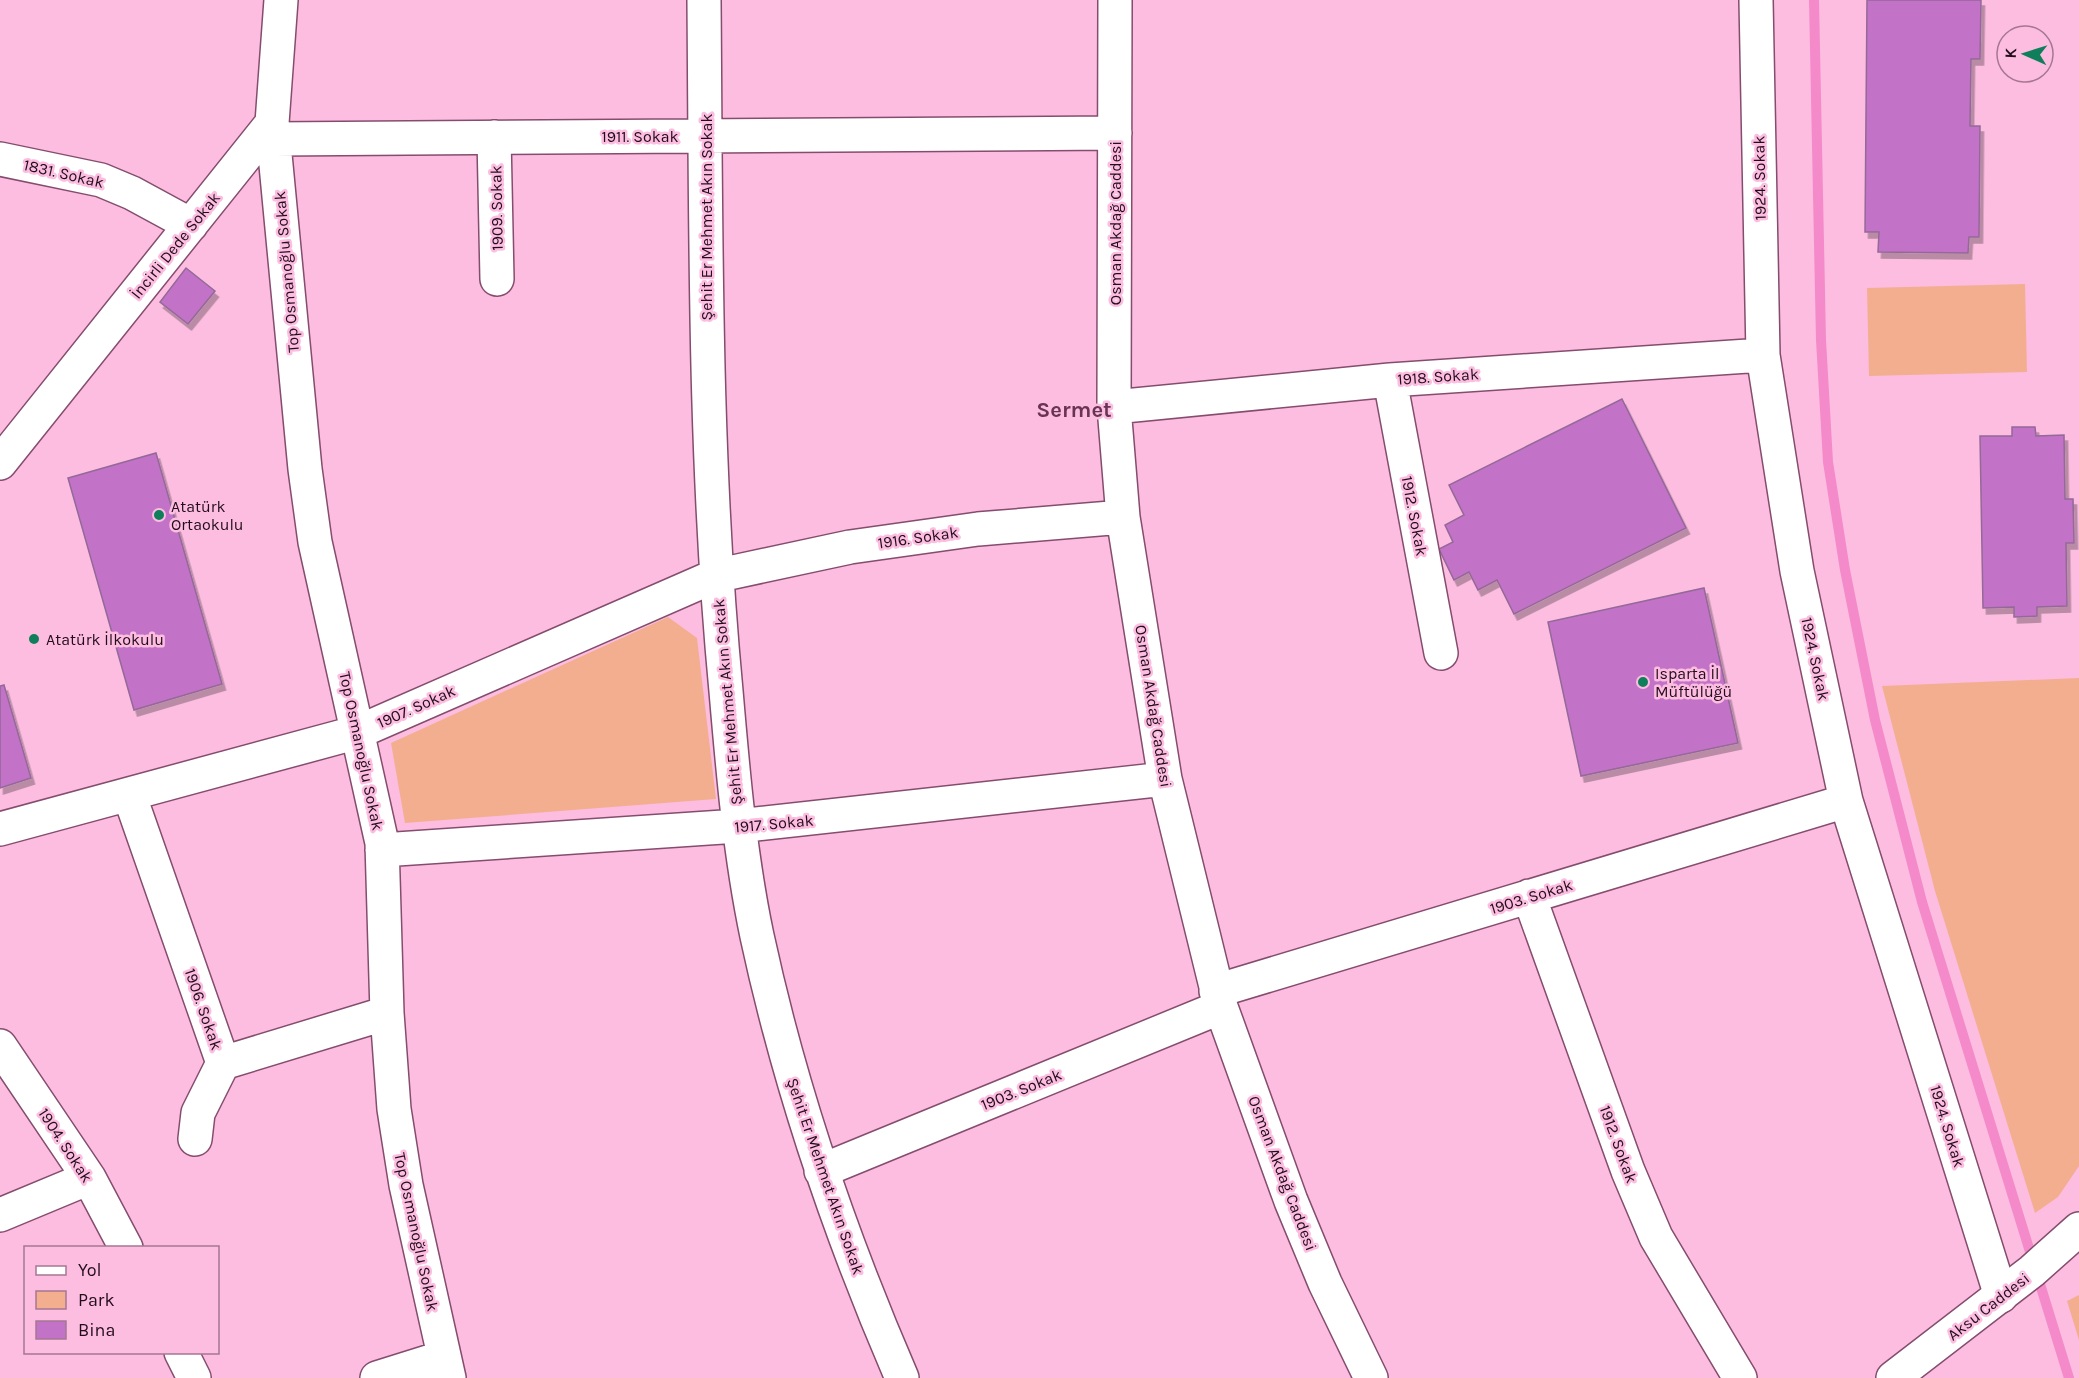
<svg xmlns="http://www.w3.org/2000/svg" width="2079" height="1378" viewBox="0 0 2079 1378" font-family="Karla,sans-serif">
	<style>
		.green { fill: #f3ae90 }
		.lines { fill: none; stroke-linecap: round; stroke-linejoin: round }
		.stream { stroke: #f48ac9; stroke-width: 10 }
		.building { fill: #c272c7; stroke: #946997; stroke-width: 1.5; filter: url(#shadow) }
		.minor-casing { stroke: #844d6d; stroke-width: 36 }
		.major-casing { stroke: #844d6d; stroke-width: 36 }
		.minor { stroke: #fff; stroke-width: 33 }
		.major { stroke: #fff; stroke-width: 33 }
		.poi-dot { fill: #0f7f5b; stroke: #fcbde0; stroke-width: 2 }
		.labels { text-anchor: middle; stroke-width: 5; stroke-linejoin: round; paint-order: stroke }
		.street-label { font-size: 16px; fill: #230d1b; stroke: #fcbde0 }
		.poi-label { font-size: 16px; fill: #230d1b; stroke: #fcbde0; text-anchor: start }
		.district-label { font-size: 22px; font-weight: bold; fill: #693454; stroke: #fcbde0 }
	</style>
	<defs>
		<filter id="shadow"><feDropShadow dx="3.5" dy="6" stdDeviation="0" flood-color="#0004"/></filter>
	</defs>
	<rect width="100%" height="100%" fill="#fcbde0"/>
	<!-- green -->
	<path class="green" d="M2025,284l2,88 -158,4 -2,-88z
		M668,617l29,21 19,161 -311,24 -14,-80z
		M2079,678v488l-21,31 -23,16 -100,-322 -53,-205z
		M2079,1295v45l-12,-39z"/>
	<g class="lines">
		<!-- stream -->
		<path class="stream" d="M1814,0l7,340 7,122 17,108 30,150 47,182 147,476"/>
	</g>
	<!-- building -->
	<path class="building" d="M1867,0h114l-1,59h-9l-1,67h10l-1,111h-10l-1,16 -90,-1 1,-20h-14z
		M186,268l29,23 -27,33 -28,-22z
		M1622,399l64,129 -172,86 -17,-34 -19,10 -9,-18 -15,8 -15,-31 14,-7 -8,-17 19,-10 -15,-30z
		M2012,427h23l1,9 28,-1 1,64h8l1,44h-8l1,63 -30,1v9l-23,1v-10l-31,1 -3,-172h32z
		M156,453l66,231 -88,26 -66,-232z
		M1704,588l34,155 -157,33 -33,-154z
		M4,685l27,93 -31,10v-102z"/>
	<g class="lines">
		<defs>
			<path id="minor" d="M704,0c2,231 0,461 22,691 7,82 14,164 31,245 33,153 83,299 145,442
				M1115,0l-1,407 9,110 42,262 56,228 70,194 34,82 46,95
				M1756,0l7,355 34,216 49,230 155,495
				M272,123l33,346 10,73 67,301 5,170 7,96 12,76 43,193
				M494,137l3,142
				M274,139l841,-6
				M0,159l101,21 31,13 59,32
				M1390,380l51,273
				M1114,407l276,-27 373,-25
				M0,463l272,-340 9,-123
				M129,794l94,269 164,-50
				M0,829l358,-97 357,-156 135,-29 128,-18 145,-12
				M382,850l356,-24 427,-47
				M1529,896l99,275 28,66 84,141
				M1216,991l630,-190
				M0,1046l89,132 37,70
				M195,1139l3,-26 25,-50
				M821,1171l400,-164
				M0,1215l89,-37
				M181,1352l13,26
				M377,1378l67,-21"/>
			<path id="major" d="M1893,1378l139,-107 47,-42"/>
		</defs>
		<!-- minor casing -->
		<use href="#minor" class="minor-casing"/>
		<!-- major casing -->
		<use href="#major" class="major-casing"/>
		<!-- minor -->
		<use href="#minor" class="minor"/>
		<!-- major -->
		<use href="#major" class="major"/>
	</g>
	<!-- markers -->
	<g class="poi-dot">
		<circle cx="159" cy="515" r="6"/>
		<circle cx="34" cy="639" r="6"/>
		<circle cx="1643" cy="682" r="6"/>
	</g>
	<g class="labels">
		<!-- street labels -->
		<g class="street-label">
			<text x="640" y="142">1911. Sokak</text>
			<text transform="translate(64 173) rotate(13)" y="6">1831. Sokak</text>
			<text transform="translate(1759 178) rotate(-91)" y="6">1924. Sokak</text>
			<text transform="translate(496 208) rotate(-91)" y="6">1909. Sokak</text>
			<text transform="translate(706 217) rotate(-90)" y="6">Şehit Er Mehmet Akın Sokak</text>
			<text transform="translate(1115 223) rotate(-90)" y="6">Osman Akdağ Caddesi</text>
			<text transform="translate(175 245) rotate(-51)" y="6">İncirli Dede Sokak</text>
			<text transform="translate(286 272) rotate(-95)" y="6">Top Osmanoğlu Sokak</text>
			<text transform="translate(1438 376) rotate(-4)" y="6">1918. Sokak</text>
			<text transform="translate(1415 516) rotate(79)" y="6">1912. Sokak</text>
			<text transform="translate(918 537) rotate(-8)" y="6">1916. Sokak</text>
			<text transform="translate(1816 659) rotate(78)" y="6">1924. Sokak</text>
			<text transform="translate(727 702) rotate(-95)" y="6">Şehit Er Mehmet Akın Sokak</text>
			<text transform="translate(416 706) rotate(-24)" y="6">1907. Sokak</text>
			<text transform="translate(1154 706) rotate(81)" y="6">Osman Akdağ Caddesi</text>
			<text transform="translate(362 751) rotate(78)" y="6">Top Osmanoğlu Sokak</text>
			<text transform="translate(774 823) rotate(-5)" y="6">1917. Sokak</text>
			<text transform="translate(1531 896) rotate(-17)" y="6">1903. Sokak</text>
			<text transform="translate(204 1009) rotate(71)" y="6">1906. Sokak</text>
			<text transform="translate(1021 1089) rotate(-22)" y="6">1903. Sokak</text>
			<text transform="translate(1948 1126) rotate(73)" y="6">1924. Sokak</text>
			<text transform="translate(1619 1144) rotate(70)" y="6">1912. Sokak</text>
			<text transform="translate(66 1145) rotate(57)" y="6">1904. Sokak</text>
			<text transform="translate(1283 1173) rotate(69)" y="6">Osman Akdağ Caddesi</text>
			<text transform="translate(826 1176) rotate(71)" y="6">Şehit Er Mehmet Akın Sokak</text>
			<text transform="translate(417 1232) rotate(78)" y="6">Top Osmanoğlu Sokak</text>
			<text transform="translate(1988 1306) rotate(-38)" y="6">Aksu Caddesi</text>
		</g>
		<!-- poi labels -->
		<g class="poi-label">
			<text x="171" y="512">Atatürk<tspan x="171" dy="18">Ortaokulu</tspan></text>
			<text x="46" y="645">Atatürk İlkokulu</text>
			<text x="1655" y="679">Isparta İl<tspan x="1655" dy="18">Müftülüğü</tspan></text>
		</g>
		<!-- district labels -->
		<g class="district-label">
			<text x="1074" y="417">Sermet</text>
		</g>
	</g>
	<!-- legend -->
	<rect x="24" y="1246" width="195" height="108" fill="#fcbde0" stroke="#a57791" stroke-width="1.5"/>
	<rect x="36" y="1266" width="30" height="9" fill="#ffffff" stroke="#a57791" stroke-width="1.5"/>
	<text x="78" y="1276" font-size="18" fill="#230d1b">Yol</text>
	<rect x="36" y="1291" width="30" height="18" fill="#f3ae90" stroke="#a57791" stroke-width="1.5"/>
	<text x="78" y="1306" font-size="18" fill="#230d1b">Park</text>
	<rect x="36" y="1321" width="30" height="18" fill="#c272c7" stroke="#a57791" stroke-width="1.5"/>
	<text x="78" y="1336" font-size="18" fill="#230d1b">Bina</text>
	<!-- north arrow -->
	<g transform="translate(2025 54) rotate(273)"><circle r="28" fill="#fcbde0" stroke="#a57791" stroke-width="1.5"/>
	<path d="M0-4.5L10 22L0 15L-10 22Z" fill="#0f7f5b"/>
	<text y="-9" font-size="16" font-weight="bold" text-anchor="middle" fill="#230d1b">K</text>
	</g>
</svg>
